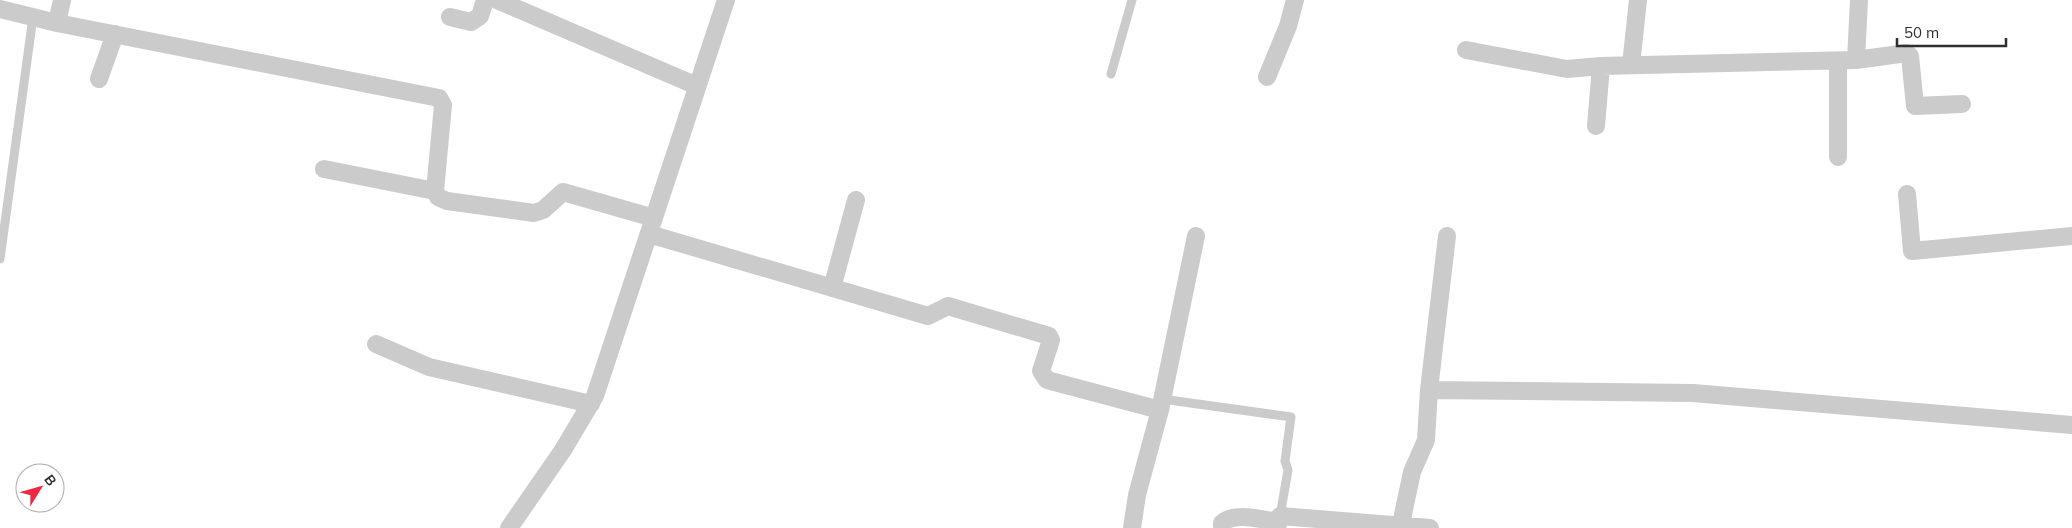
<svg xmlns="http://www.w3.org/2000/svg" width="2072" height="528" viewBox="0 0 2072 528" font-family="Mulish,sans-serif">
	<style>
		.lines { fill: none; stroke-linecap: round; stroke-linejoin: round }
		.lane { stroke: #cbcbcb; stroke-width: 9 }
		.street { stroke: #cbcbcb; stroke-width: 18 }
	</style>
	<rect width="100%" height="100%" fill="#fff"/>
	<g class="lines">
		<!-- lane -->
		<path class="lane" d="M1111,74l21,-74
			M0,259l33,-242
			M1162,399l129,18 -6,44 3,9 -8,46"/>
		<!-- street -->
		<path class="street" d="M497,0l200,86
			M0,9l57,14 382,75 4,7 -8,86 3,6 9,4 87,12 9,-3 20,-18 91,26
			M450,17l21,5 9,-6 5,-16
			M57,23l5,-23
			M1466,50l101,19 34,-3 255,-6 3,-60
			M1856,60l51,-7 3,3 5,50 47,-2
			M1631,65l7,-65
			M1267,77l21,-51 7,-26
			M99,79l16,-45
			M1596,126l5,-60
			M1838,157v-95
			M324,169l111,22
			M1907,194l5,57 160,-15
			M649,234l279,82 20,-10 101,30 2,4 -10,31 6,9 113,30 36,-174
			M832,288l24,-88
			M376,344l53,23 162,37
			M1429,390l264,3 379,32
			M1401,524l11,-52 14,-32 3,-50 18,-154
			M509,528l54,-78 32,-54 131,-396
			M1132,528l5,-33 23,-85
			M1222,528v-5c14,-12 40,-3 56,-1
			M1277,528l3,-12 150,12"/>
	</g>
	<!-- north arrow -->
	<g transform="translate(40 488) rotate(53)"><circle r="24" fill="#ffffff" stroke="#ababab"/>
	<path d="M0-4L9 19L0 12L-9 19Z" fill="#ed2840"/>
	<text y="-8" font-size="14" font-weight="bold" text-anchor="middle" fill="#2e2e2e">B</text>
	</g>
	<!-- scale -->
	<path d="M1897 38v8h109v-8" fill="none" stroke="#2e2e2e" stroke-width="2.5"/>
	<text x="1904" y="38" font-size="15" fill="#2e2e2e" stroke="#ffffff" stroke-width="4" paint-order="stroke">50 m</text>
</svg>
